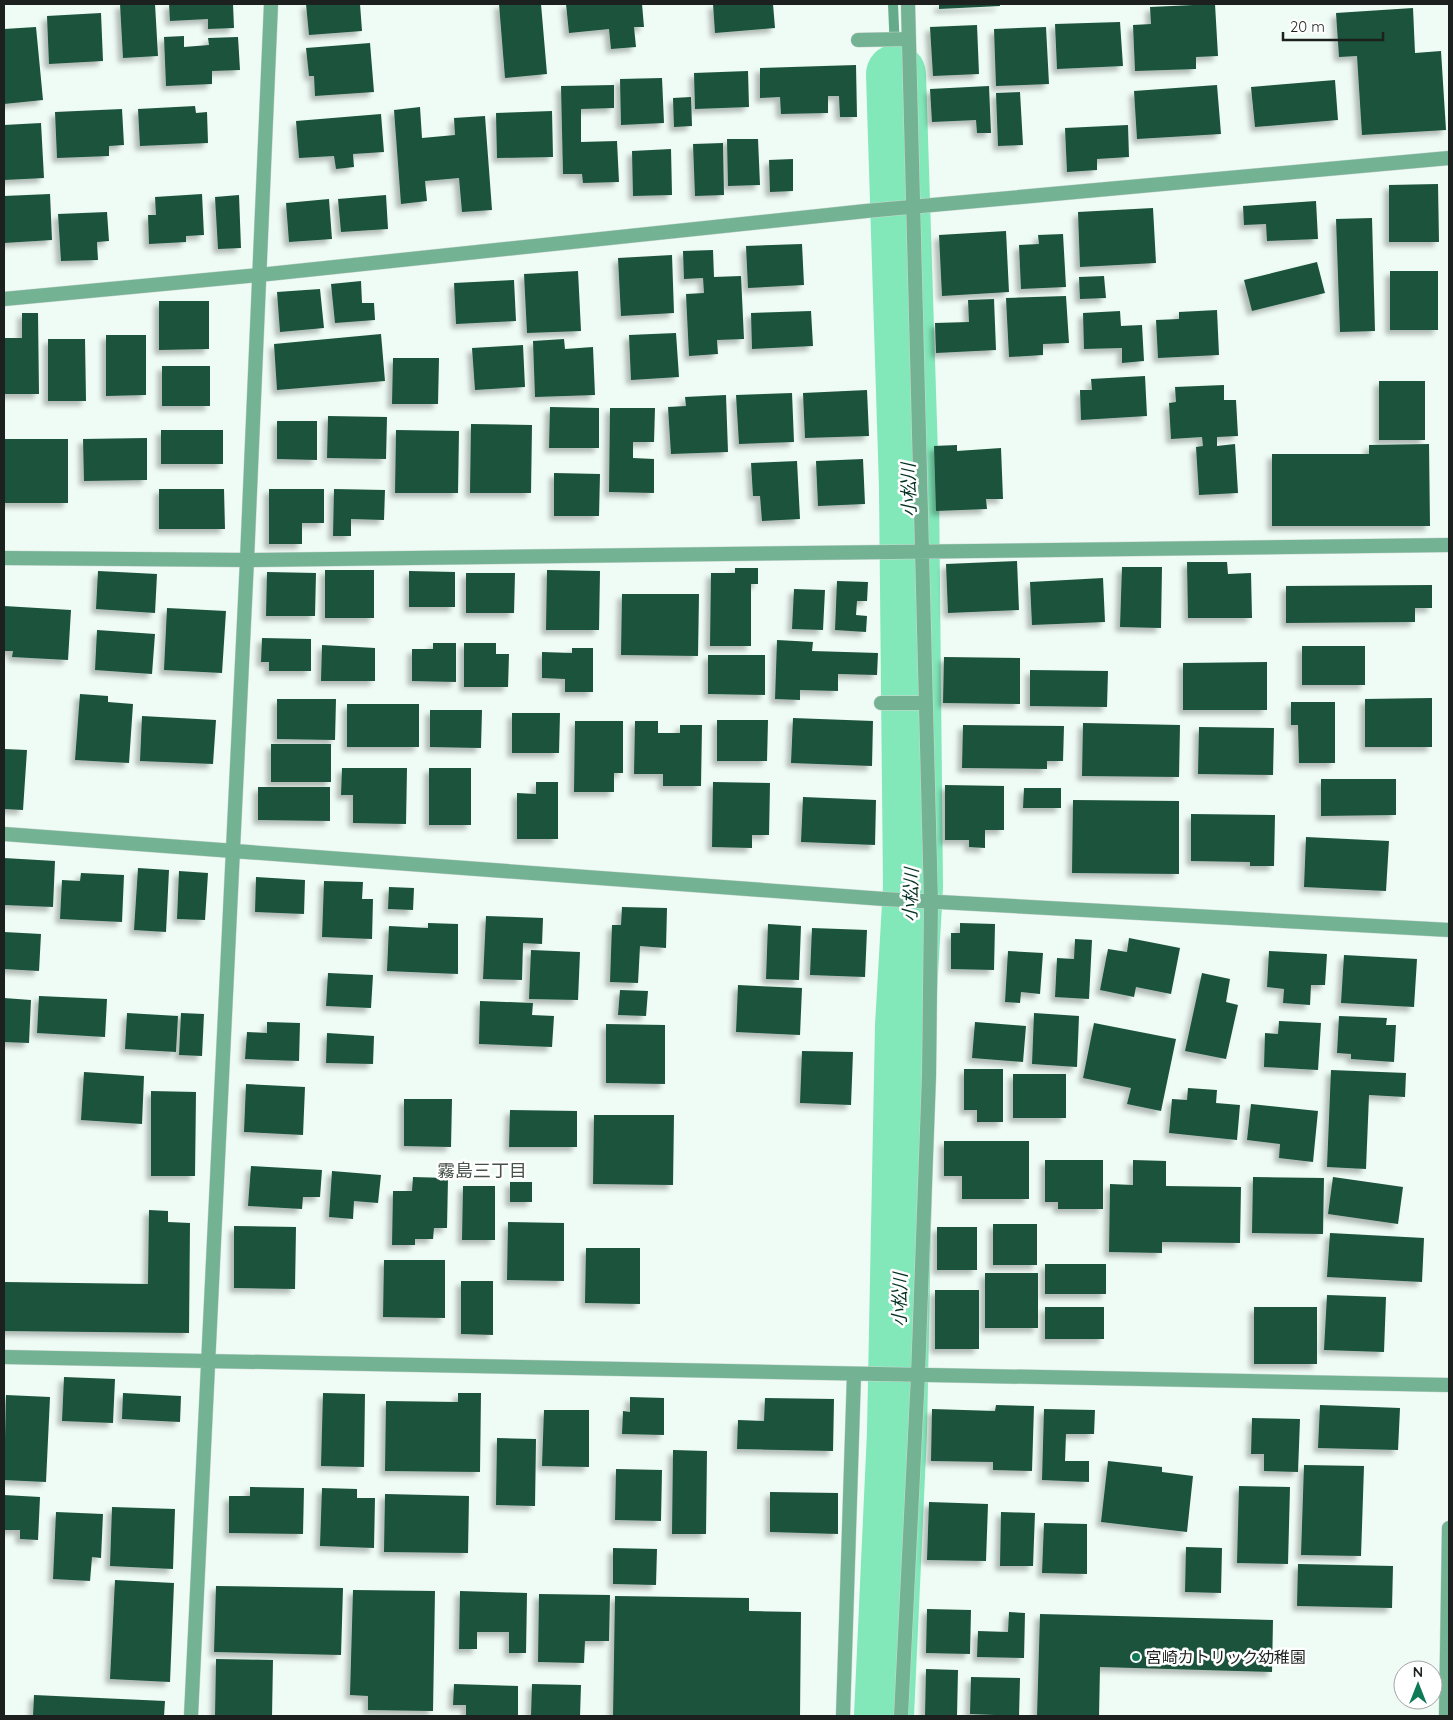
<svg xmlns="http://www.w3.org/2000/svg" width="1453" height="1720" viewBox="0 0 1453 1720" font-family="Quicksand,'Noto Sans JP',sans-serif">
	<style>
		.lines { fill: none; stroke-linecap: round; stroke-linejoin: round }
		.stream { stroke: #63ab8a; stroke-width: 10 }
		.river { stroke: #82e7b9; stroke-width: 60 }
		.building { fill: #1c533c; filter: url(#shadow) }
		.minor-casing { stroke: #cdd8d3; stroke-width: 15 }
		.tertiary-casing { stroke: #cdd8d3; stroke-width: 15 }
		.minor { stroke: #73b394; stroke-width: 14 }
		.tertiary { stroke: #73b394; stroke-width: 14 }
		.poi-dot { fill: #0e7b56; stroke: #fff; stroke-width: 2 }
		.labels { text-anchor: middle; stroke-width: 5; stroke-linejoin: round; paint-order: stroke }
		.poi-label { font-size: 16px; fill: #1c201e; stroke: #fff; text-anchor: start }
		.water-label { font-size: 18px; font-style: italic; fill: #043322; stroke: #fff }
		.neighbourhood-label { font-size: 18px; fill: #47514c; stroke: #fff }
	</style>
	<defs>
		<filter id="shadow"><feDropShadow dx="-4.5" dy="4.5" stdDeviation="2.5" flood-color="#0004"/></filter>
	</defs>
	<rect width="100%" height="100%" fill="#effbf5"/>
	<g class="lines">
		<!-- stream -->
		<path class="stream" d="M893,4l3,70"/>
		<!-- river -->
		<path class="river" d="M884,1716l13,-284 8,-406 8,-139 -4,-400 -13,-413"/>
	</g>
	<!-- building -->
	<path class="building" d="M120,4h35l3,52 -35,2z
		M169,4h64l1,24 -26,1v-10l-38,2z
		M306,4h54l2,27 -53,4z
		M499,4h42l6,70 -42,4z
		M566,4h76l2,23h-10l2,20 -25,2 -2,-20 -40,4z
		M713,4h60l2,24 -60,5z
		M939,4h61v2l-61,3z
		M1215,4l3,52 -22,1v12l-61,2 -2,-46 18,-1 -1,-17z
		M1413,8l2,45 26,-2 5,79 -84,5 -5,-79 -18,1 -3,-44z
		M101,13l2,48 -54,3 -2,-48z
		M1120,22l3,44 -66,3 -2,-45z
		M977,25l2,49 -46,2 -3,-49z
		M36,27l7,73 -39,4v-75z
		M1046,27l3,57 -53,2 -2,-57z
		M184,36v11l25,-2 -1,-7 30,-1 2,33 -28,1v13l-46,2 -2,-49z
		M370,43l4,49 -59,4 -1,-20h-5l-3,-28z
		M856,65l1,52h-17l-1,-21h-11v17l-47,1 -1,-17 -20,1v-30z
		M748,71l1,36 -54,2 -1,-36z
		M662,78l2,45 -43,2 -1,-46z
		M1335,80l3,40 -83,7 -4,-40z
		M614,85v23l-33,1v33l36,-1 2,41 -36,1 -1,-9h-19l-2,-88z
		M1217,85l4,49 -84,5 -3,-48z
		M989,86l2,47h-14l-1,-13 -44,2 -2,-33z
		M1020,92l3,53 -25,1 -2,-53z
		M691,97l1,29 -18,1 -1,-29z
		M195,106l1,7 11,-1 1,31 -68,3 -2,-37z
		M420,107l2,31 33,-3 -1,-17 31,-2 7,94 -30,2 -3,-34 -34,3 2,20 -26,3 -7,-94z
		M122,109l2,36 -15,1v10l-52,2 -2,-46z
		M552,111l1,46 -56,1 -1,-45z
		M381,114l3,38 -31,2 1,13 -18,2 -2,-13 -35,2 -3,-37z
		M41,123l3,55 -40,2v-55z
		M1128,125l1,32 -32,2v11l-30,2 -2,-44z
		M727,139h31l2,46 -32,1z
		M723,143l1,52 -29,1 -2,-52z
		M671,149l1,46 -39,1 -1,-45z
		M793,159v32l-23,1 -1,-32z
		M1438,184l1,58h-50v-57z
		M50,194l2,46 -48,3v-47z
		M202,194l2,41 -18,1v6l-37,2 -1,-29h8l-1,-18z
		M239,195l2,53 -23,1 -3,-52z
		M386,195l2,34 -47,3 -3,-33z
		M329,199l3,40 -43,3 -3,-39z
		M1316,201l2,38 -51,2 -1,-17 -22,1 -1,-19z
		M1153,208l3,55 -76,4 -2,-55z
		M107,212l2,29 -12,1 1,18 -37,1 -3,-47z
		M1372,218l3,113 -35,1 -4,-113z
		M1006,231l3,61 -67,4 -3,-61z
		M1063,234l3,53 -45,2 -2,-44 20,-1 -1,-9z
		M802,244l2,41 -56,3 -2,-42z
		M713,250l1,27 27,-1 3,63 -27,1 1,14 -29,2 -3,-62 18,-1 -1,-15 -19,1 -1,-28z
		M672,255l2,58 -53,3 -3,-58z
		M1317,262l8,31 -73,18 -8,-31z
		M578,271l3,60 -54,2 -3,-59z
		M1390,271h48v59h-48z
		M1104,276l2,22 -26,1 -1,-22z
		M514,280l2,41 -60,3 -2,-41z
		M361,281l1,22h12l1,17 -40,3 -4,-39z
		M320,289l4,39 -44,4 -3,-40z
		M1066,296l3,47 -26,1v11l-34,2 -3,-59z
		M994,299l2,51 -60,3 -1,-30 34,-1 -1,-22z
		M159,301h50v48l-50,1z
		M1217,310l2,45 -61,3 -2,-38 23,-1v-7z
		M811,311l2,35 -61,3 -1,-36z
		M1120,311l1,15 21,-1 2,36 -22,2v-15l-38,1 -1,-36z
		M22,313h16l1,81h-35v-56h18z
		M676,333l3,44 -48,3 -2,-45z
		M381,334l4,47 -108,9 -3,-46z
		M106,335h40v60l-40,1z
		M48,339h37l1,62h-38z
		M564,339l1,10 28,-2 2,48 -60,2 -2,-56z
		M523,345l2,42 -50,3 -3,-42z
		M393,358h46l-1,46h-46z
		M162,366h48v40h-48z
		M1145,376l2,40 -66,4 -1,-30h12l-1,-11z
		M1379,381h46v59h-46z
		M1224,385v15h12l2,36 -21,1v9l18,-2 3,49 -39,2 -3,-48 7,-1 -1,-9 -31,2 -2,-36 7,-1 -1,-15z
		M867,390l2,46 -64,2 -2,-45z
		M792,393l2,49 -55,2 -3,-49z
		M726,395l2,57 -57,2 -3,-47 18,-1 -1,-9z
		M550,407l49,1v40h-50z
		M610,408h45l-1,34h-21v16l21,1v34l-45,-1z
		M328,416l59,1 -1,42 -59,-1z
		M277,421h40v39l-40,-1z
		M471,424l61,1 -1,68h-61z
		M161,430h62v34h-62z
		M396,430l63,1 -1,62h-63z
		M147,438v42l-63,1 -1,-42z
		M4,439h64v64h-64z
		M1429,444l1,82h-158v-72h97v-9z
		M957,445v6l44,-3 2,51h-17l1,10 -51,2 -2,-65z
		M863,459l2,45 -47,2 -2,-45z
		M797,461l3,58 -38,2 -2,-25h-7l-2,-33z
		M554,473l46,1 -1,42h-45z
		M159,489h65l1,40h-66z
		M269,489h55v34h-22v21h-33z
		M334,489l51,1 -1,30 -33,-1v17h-18z
		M1017,561l2,49 -71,3 -2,-49z
		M1187,562h40l1,12 23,-1 1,45h-64z
		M1122,567h40l-1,61 -41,-1z
		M735,568h23v16h-7v62h-41l1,-73h24z
		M325,570h49v48h-49z
		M547,570l53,1 -1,59h-53z
		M98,571l59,3 -2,39 -59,-4z
		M409,571l46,1v35h-46z
		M267,572l49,1 -1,43h-49z
		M466,573h49l-1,40h-48z
		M1103,578l2,44 -73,3 -2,-43z
		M837,581l31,1 -1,19h-10l-1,14 11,1 -1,16 -31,-2z
		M1432,585v23h-17v14l-129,1v-37z
		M794,589l31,1 -2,40 -31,-1z
		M622,594h77l-1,62 -77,-1z
		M4,606l67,4 -3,50 -56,-3 1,-6h-9z
		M167,608l59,3 -4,62 -58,-3z
		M97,630l58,4 -3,40 -57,-4z
		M262,638l49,1v32h-42v-9h-8z
		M777,640l36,2 -1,9 66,2 -1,22 -39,-1v17l-38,-1v10l-25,-1z
		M433,643h23v39l-44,-1v-32h21z
		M464,643h32v11h13l-1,33h-44z
		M322,645l53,3v33h-54z
		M1302,646h63v39h-63z
		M572,648h21v44h-28v-13l-23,-1v-26l30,1z
		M708,655h57v40l-57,-1z
		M944,657l76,1v46l-77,-1z
		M1267,662v48h-84v-47z
		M1030,670l78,1 -1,36 -77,-1z
		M80,694l28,2v6l25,2 -4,59 -54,-3z
		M1432,698v49h-67v-48z
		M277,699h59l-1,41 -58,-1z
		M1291,702h44v61h-36l-1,-38h-7z
		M347,704h72v43h-72z
		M430,710h52l-1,38 -51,-1z
		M512,713h48l-1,40h-47z
		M142,716l74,4 -3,44 -73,-3z
		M793,718l80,3 -1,45 -81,-3z
		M717,720h51l-1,41h-50z
		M575,721h48v52h-9v19h-40z
		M635,721h23v12h22v-8h22l-1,61h-38v-12h-29z
		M1083,723l97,2 -1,52 -97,-1z
		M963,725l101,1 -1,35h-16v8l-85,-1z
		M1199,727l75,1 -1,47 -75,-1z
		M271,744h60v38h-60z
		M4,749l23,1 -4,60 -19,-1z
		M342,768h65l-1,56 -53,-1v-28h-12z
		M429,768h42v57h-42z
		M1321,779h75v36l-75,1z
		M536,782h22v57h-41v-46l19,1z
		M713,782l57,1 -1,52h-17v13l-40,-1z
		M945,785l59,1v44h-19v18l-16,-1v-7h-24z
		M258,787h72v34l-72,-1z
		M1024,788h37v20h-38z
		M803,797l73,3 -1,45 -74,-3z
		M1073,800l106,1v73l-107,-1z
		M1191,814l84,1 -1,51h-24v-4l-59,-1z
		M1306,837l83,4 -3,50 -82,-4z
		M4,858l51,3 -2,46 -49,-2z
		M138,868l31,2 -3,62 -32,-2z
		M179,871l29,2 -3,47 -28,-1z
		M81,873l43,2 -2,47 -62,-3 2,-39 18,1z
		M256,877l49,3 -1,34 -49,-2z
		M324,881l39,1 -1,17h11l-1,40 -50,-2z
		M389,887l25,1 -1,22 -25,-1z
		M622,907l45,1 -1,40 -26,-2 -2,37 -28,-1 2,-57h9z
		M486,916l57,2 -1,26 -19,-1 -1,37 -39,-1z
		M428,923l30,1v50l-71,-3 2,-45 39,2z
		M960,923l35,1 -1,46 -43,-1v-36h9z
		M768,924l33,2 -2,54 -33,-1z
		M812,928l55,2 -2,47 -55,-2z
		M4,932l37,2 -2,37 -35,-2z
		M1129,938l51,10 -9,46 -35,-7 -2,10 -34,-7 8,-41 19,3z
		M1075,939l17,1 -3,59 -34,-2 2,-39 17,1z
		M531,950l49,2 -2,48 -49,-1z
		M1008,951l35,2 -3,41 -19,-2 -1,11 -15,-1z
		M1269,951l58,3 -2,31h-14l-1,20 -27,-2 1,-14 -17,-2z
		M1344,955l73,4 -3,48 -73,-4z
		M328,973l45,2 -2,33 -45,-2z
		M1202,973l28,6 -4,23 12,3 -12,54 -41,-8z
		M738,985l64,3 -2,47 -64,-3z
		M620,990l28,1 -2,25 -28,-1z
		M39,996l68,3 -2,38 -68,-4z
		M4,998l27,2 -2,43 -25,-1z
		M480,1001l53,2 -1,12 22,1 -2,31 -73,-3z
		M127,1013l51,3 -2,36 -51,-3z
		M181,1013l23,1 -2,42 -23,-1z
		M1034,1013l45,3 -2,51 -45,-3z
		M1339,1016l48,2 -1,7h10l-2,37 -43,-3v-5l-14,-1z
		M1279,1021l42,2 -3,47 -54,-3 1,-34 13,1z
		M267,1022l33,1 -1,38 -54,-2 2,-27 20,1z
		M975,1022l51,4 -3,36 -51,-4z
		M1094,1023l82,16 -15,72 -34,-7 4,-16 -48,-10z
		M606,1024l59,1v59l-59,-1z
		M327,1033l47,3 -1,28 -47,-1z
		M802,1051l51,1 -2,53 -51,-2z
		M964,1069h39v53h-26v-12h-13z
		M1331,1070l75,3 -1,24 -36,-2 -3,74 -39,-2z
		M84,1072l60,4 -2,48 -61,-4z
		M1013,1074h53v44h-53z
		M246,1084l59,3 -2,48 -59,-3z
		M1188,1088l29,2 -1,13 24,2 -3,35 -68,-7 3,-34 15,1z
		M151,1091l45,1 -1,84h-44z
		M404,1099h48l-1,48 -47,-1z
		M1251,1104l67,7 -5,51 -34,-4 1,-14 -33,-4z
		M510,1110l67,1v36h-68z
		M594,1115h80l-1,70 -80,-1z
		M944,1141h85v58h-67v-23h-18z
		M1045,1160h58v49h-45v-7h-13z
		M1133,1160l33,1v25l75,1 -1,56 -78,-1v11l-53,-1 1,-68 23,1z
		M251,1166l71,4 -2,27h-17l-1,12 -54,-3z
		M332,1171l49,4 -3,28 -24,-2 -1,18 -24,-2z
		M413,1177l35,1 -1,50h-13l-1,11h-18v6h-23l1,-54h19z
		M1253,1177l71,1 -1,56 -71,-1z
		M1333,1177l70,10 -5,37 -70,-10z
		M510,1182h22v20h-22z
		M463,1186h32v54h-33z
		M149,1210l19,1v11l22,1 -1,110 -185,-2v-49l144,2z
		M508,1222l56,1v58l-57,-1z
		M993,1224h44v41h-44z
		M234,1226l62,1 -1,62 -61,-1z
		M937,1227h40v43h-40z
		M1330,1233l94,5 -2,44 -95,-5z
		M586,1248h54v56l-55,-1z
		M384,1260h61v58l-62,-1z
		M1045,1264h61v30h-61z
		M985,1273h53v55h-53z
		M461,1281h32v54l-32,-1z
		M935,1290h44v59h-44z
		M1327,1295l59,2 -2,55 -60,-2z
		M1045,1307h59v32h-59z
		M1254,1307h63v57h-63z
		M64,1377l51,2 -2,44 -51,-2z
		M123,1393l58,3 -1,26 -58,-3z
		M323,1393l42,1 -1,73 -43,-1z
		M458,1393h23l-1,79 -95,-1 1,-70 72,1z
		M6,1395l44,2 -4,85 -42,-2z
		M630,1397l34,1v37l-42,-1 1,-23 7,1z
		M765,1398l69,1 -1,52 -96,-2 1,-29 26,1z
		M996,1405l38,1 -2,65 -39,-1v-8l-62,-1 1,-52 63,2z
		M1320,1405l80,3 -2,42 -80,-2z
		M1044,1409l51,1 -1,24h-28l-1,27h24v21l-47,-2z
		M544,1410h45v57l-47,-1z
		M1252,1418l48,1 -2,53 -34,-1v-17h-13z
		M497,1438l39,1 -1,67 -39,-1z
		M673,1450l34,1 -1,83h-34z
		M1108,1461l54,6v5l31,4 -6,56 -86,-10z
		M1304,1465l60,1 -3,90 -60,-1z
		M616,1469l46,1 -1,51 -46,-1z
		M1239,1486l51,1 -2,77 -51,-1z
		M250,1487l54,1 -1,46 -74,-1v-37h21z
		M322,1488l35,1v9h18l-1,50 -54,-2z
		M770,1492l68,1v41l-68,-2z
		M385,1494l84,2 -1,57 -84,-1z
		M4,1495l36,2 -2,43 -18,-1v-9h-16z
		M929,1502l59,2 -2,57 -59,-1z
		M112,1507l63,2 -2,60 -63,-3z
		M56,1512l47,2 -2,44 -9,-1 -2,24 -37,-2z
		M1001,1512l34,1 -2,53h-33z
		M1044,1523l43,1v50l-45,-1z
		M1186,1547l36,1 -1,45 -36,-1z
		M613,1548l44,1 -1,36 -43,-1z
		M1298,1564l95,2 -1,42 -95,-2z
		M115,1580l59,3 -4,99 -60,-3z
		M216,1586l127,2 -2,67 -127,-3z
		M353,1590l82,1 -2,120 -65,-1v-14l-18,-1z
		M460,1591l67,2 -1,60h-17v-21h-32v17h-18z
		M539,1594l71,1 -1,46h-24l-1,22 -46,-1z
		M615,1596l134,2v13l52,1 -1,104h-187z
		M927,1609l44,1 -1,44 -44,-1z
		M1009,1612l16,1 -1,45 -47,-1 1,-26 30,1z
		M1040,1614l233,6 -1,52 -172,-5 -1,49h-62z
		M216,1659l57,1 -1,56h-57z
		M926,1669l32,1 -1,46h-32z
		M971,1677l49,1 -1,38 -49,-2z
		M454,1684l64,2v30h-52v-11h-13z
		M532,1684l49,1 -1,31h-49z
		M34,1695l131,6 -1,15h-131z"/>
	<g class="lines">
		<defs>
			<path id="minor" d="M858,40l51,-1
				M4,299l255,-24 607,-64 583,-53
				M4,558l243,2 1202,-15
				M881,703h44
				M4,834l880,65 565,31
				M4,1357l1445,28
				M191,1716l56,-1156 24,-556
				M843,1716l11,-342
				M901,1716l17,-341 11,-300 2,-173 -23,-898"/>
			<path id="tertiary" d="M1446,1716l3,-188"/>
		</defs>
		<!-- minor casing -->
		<use href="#minor" class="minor-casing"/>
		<!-- tertiary casing -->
		<use href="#tertiary" class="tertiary-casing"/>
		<!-- minor -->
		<use href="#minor" class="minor"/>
		<!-- tertiary -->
		<use href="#tertiary" class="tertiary"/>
	</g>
	<!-- markers -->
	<circle class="poi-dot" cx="1136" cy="1657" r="5"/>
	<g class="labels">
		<!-- poi labels -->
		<g class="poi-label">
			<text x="1146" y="1663">宮崎カトリック幼稚園</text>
		</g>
		<!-- water labels -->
		<g class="water-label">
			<text transform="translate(909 490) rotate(-91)" y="6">小松川</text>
			<text transform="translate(911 895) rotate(-88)" y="6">小松川</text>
			<text transform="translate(900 1300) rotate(-89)" y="6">小松川</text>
		</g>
		<!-- neighbourhood labels -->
		<g class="neighbourhood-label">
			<text x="482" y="1177">霧島三丁目</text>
		</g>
	</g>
	<!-- border -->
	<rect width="1453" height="1720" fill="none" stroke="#1c201e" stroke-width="10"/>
	<!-- north arrow -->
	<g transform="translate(1418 1685)"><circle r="24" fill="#ffffff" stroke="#a4a6a5"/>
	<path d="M0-4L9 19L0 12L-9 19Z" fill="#0e7b56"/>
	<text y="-8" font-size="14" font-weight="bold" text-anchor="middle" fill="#1c201e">N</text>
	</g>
	<!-- scale -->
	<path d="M1283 32v8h100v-8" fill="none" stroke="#1c201e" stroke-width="2.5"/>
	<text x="1290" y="32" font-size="15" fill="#1c201e" stroke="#ffffff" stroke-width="4" paint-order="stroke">20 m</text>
</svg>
